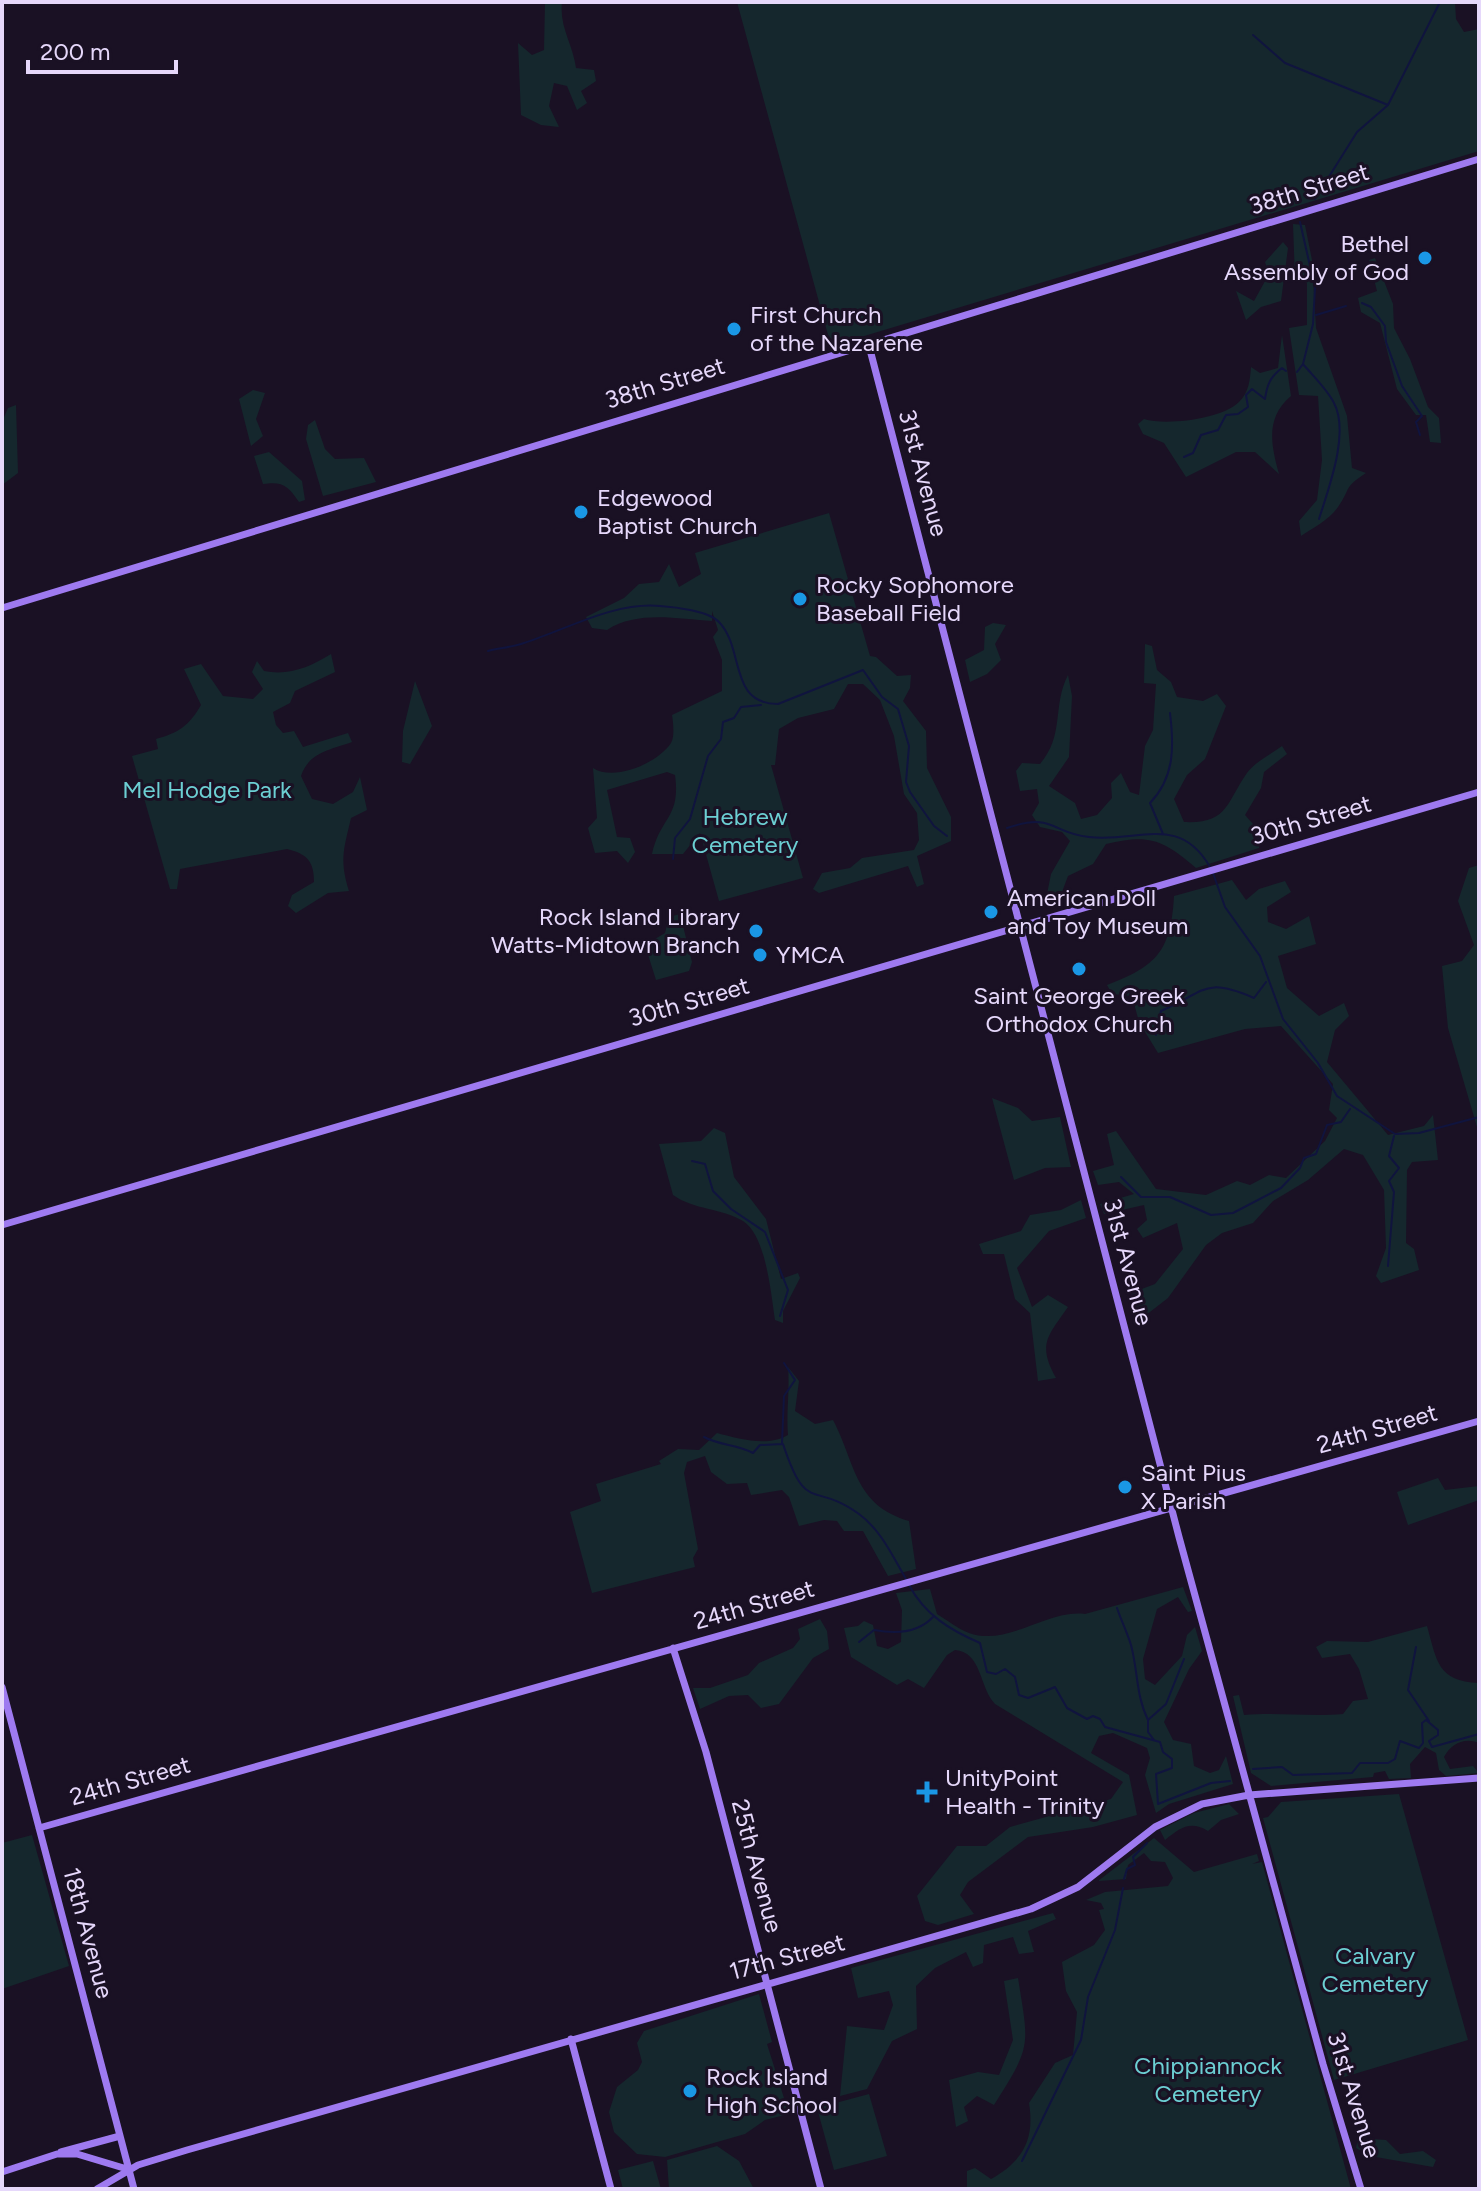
<svg xmlns="http://www.w3.org/2000/svg" width="1481" height="2191" viewBox="0 0 1481 2191" font-family="Figtree,sans-serif">
	<style>
		.green { fill: #15272d }
		.lines { fill: none; stroke-linecap: round; stroke-linejoin: round }
		.stream { stroke: #10143e; stroke-width: 2 }
		.secondary { stroke: #9e7af0; stroke-width: 7 }
		.poi-dot { fill: #1a97e5; stroke: #1a1124; stroke-width: 3 }
		.labels { text-anchor: middle; stroke-width: 6; stroke-linejoin: round; paint-order: stroke }
		.street-label { font-size: 24px; fill: #e6d8fb; stroke: #1a1124 }
		.poi-label { font-size: 24px; fill: #e6d8fb; stroke: #1a1124; text-anchor: start }
		.park-label { font-size: 24px; fill: #6ccfd3; stroke: #1a1124 }
	</style>
	<rect width="100%" height="100%" fill="#1a1124"/>
	<!-- green -->
	<path class="green" d="M545,2h17c-3,25 11,42 14,66l18,2 2,11 -15,10 6,12 -10,7 -10,-24 -13,-3 -5,23 10,21 -18,-2 -20,-10 -3,-72 14,12 12,-5z
		M737,2h718l1,17 8,13 15,-3v122l-648,195z
		M1293,224l12,1 7,35 4,68 31,88 5,52 14,5c-24,16 -14,14 -28,34 -9,13 -25,21 -37,29l-2,-15 18,-21 5,-40 -4,-64 -19,-1 -10,-67 18,-3v-42l-12,-4z
		M1283,242l5,6 -7,53 -20,6 -15,13 -10,-29 18,10 15,-27 -4,-12z
		M1375,258l18,46 1,24 16,31 18,48 11,11 2,25 -11,-1 -4,-27h-10l-19,-26 -17,-66 -19,-11 -3,-14 19,-7 -8,-31z
		M1282,335l9,61c-26,22 -20,49 -12,78l-24,-22h-19l-50,25 -22,-34 -21,-9 -5,-10 6,-5c22,7 78,0 95,-17 10,-10 11,-22 12,-35l9,6 18,-5z
		M253,390l12,3 -9,26 7,17 -12,10 -12,-47z
		M16,405l2,68 -16,12v-63l6,-14z
		M315,420l10,29 10,10 29,-1 12,24 -53,14 -17,-57 2,-14z
		M269,452l33,29 3,19 -6,2c-11,-16 -16,-21 -36,-18l-9,-28z
		M829,513l41,143 6,1 21,19 14,-1 -1,13 -7,13 23,30 1,37 24,49v24l-34,15 7,28 -7,3 -9,-21 -89,27 -6,-4 9,-16 28,-5 12,-10 52,-8 5,-10 -2,-27 -13,-19 -10,-58 -14,-36 -17,-16h-15l-14,25 -36,9 -19,11 -4,36h-4l32,113 -84,23 -19,-68 -17,21h-31c8,-37 29,-36 23,-79l-8,-3 -60,18 10,47 13,1 5,14 -7,11 -11,-12 -22,2 -7,-25 9,-10 -4,-50c21,14 65,-5 78,-25 4,-6 2,-23 1,-28l50,-24v-31l-9,-23 5,-7 -6,-19v10c-34,-2 -75,-11 -105,9l-15,-2 -6,-11 38,-19 15,-14 20,-2 10,-18 10,23 22,-13 -6,-21z
		M993,623l13,2 -11,19 6,16 -14,14 -17,8 -5,-22 19,-10 1,-23z
		M1145,644l7,2 5,24 14,12 6,15 26,4 14,-7 9,12 -21,53 -18,16 -13,24 10,23c44,2 42,-19 63,-49 8,-11 24,-19 35,-27l5,8 -23,18 -3,16 -16,27 16,18 -2,15 -63,20c-34,-29 -47,-34 -90,-24l-13,20 -25,12 -9,24 -14,4 6,-30 19,-33 -8,-9 -22,-5 -8,-12 7,-12 -2,-14 -17,2 -4,-20 6,-8 18,1c25,-29 12,-58 28,-89l4,21 -3,61 -20,29 26,17 6,16 16,-4 15,-17 -1,-15 10,-10 9,19 9,3 6,-49 8,-16 3,-46 -12,-1z
		M331,654l4,18 -40,19 -5,12 -17,9 3,13 7,8 11,-2 9,16 45,-14 4,9c-22,8 -43,10 -51,34l11,23 21,5 20,-12 7,-15 7,33 -16,8c-7,31 -12,41 -2,73l-21,2 -32,20 -8,-7 4,-11 22,-13c0,-21 -7,-28 -27,-33l-107,20 -3,20h-7l-38,-133 26,-7 -2,-10c22,-6 33,-13 45,-34l-17,-36 17,-5 22,32 30,3 10,-10 -11,-17 5,-11 7,10c25,5 46,-4 67,-17z
		M415,681l17,45 -22,38 -8,-2 1,-31z
		M1479,865v282l-2,-20 -29,-99 -6,-62 20,-5 12,-16 -16,-44 11,-33z
		M1232,880l14,20 13,-11 26,-8 6,11 -24,15 1,15 18,7 23,-13 7,28 -38,12 9,32 32,28 25,-13 5,13 -14,14 -8,32 61,73 36,-9 9,-11 5,45 -26,2 -5,8 -1,73 8,6 5,21 -38,13 -5,-7 10,-28 -2,-58 -21,-35 -19,-6 -36,31 -35,21 -20,22 -31,10 -16,12 -38,53 -31,24 -6,-29 24,-9 28,-35 -6,-26 -34,15 -6,-9 10,-9 -3,-15 -40,9 -4,-10 34,-10 -15,-12 -21,3 -5,-14 21,-6 -7,-31 9,-3 40,58 50,6 31,-14 13,4 19,-10 17,3 39,-37 12,-23 -8,-8 4,-26 -52,-58 -36,3 -87,24 -19,-31 -7,-26 -20,-2 -5,-9c50,-19 64,-34 67,-89z
		M680,914l12,48 -3,9 -33,9 -11,-35 20,-12 4,-16z
		M992,1098l26,10 14,13 28,-4 11,50 -26,1 -31,12z
		M714,1128l11,5 9,44 32,42 15,60 17,-6 2,5 -17,33v12l-8,-3c-4,-26 -9,-85 -32,-99 -22,-13 -49,-11 -70,-26l-14,-51 42,-3z
		M1081,1200l5,18 -37,13 -32,37 15,39 16,-12 20,12c-20,29 -31,37 -12,71l-18,3 -8,-68 -15,-14 -11,-45h-21l-4,-10 42,-13 9,-16 31,-5z
		M788,1367l11,14 -4,30 20,13 18,-4c23,44 21,85 76,101l7,48 -28,7 -25,-45h-19l-7,-10 -13,-1 -25,6 -10,-29 -7,-7 -31,5 -4,-12 -20,1 -16,-12 -6,-16 -18,6 -3,11 14,76 -5,9 2,9 -103,26 -22,-81 31,-11 -5,-17 65,-20 -2,-3 19,-12 21,1 18,-17c22,6 51,14 71,2 -2,-23 2,-45 0,-68z
		M1438,1478l7,12 34,-4v14l-71,25 -11,-33z
		M1183,1587l9,24 -4,1 -10,-15 -21,12 -14,50 2,20 10,6 27,-29 5,-21 8,-8 7,24 -13,18 -25,53 9,18 18,4 3,22 16,7 9,-3 7,-14 7,28 -64,20 -13,9 -11,-38 5,-17 -3,-10 -34,-15 -14,3 -8,17 38,22 8,40 -44,12 -65,10 -60,45 -8,13 14,19 -36,11 -13,-4 -8,-25 40,-50h29l24,-19 101,-28 12,-17 -128,-78c-16,-17 -13,-52 -40,-54l-8,5 -23,33 -16,-9 -11,6 -46,-28 -7,-29 14,-2 6,-5 9,4 4,21 11,3 13,-7 1,-32 -6,-17 34,-4 7,25c10,6 21,15 32,19 39,14 78,-24 116,-19z
		M820,1619l7,12 2,18 -16,9 -34,46 -18,4 -13,-13 -19,1 -29,13 -7,-21h17l38,-13 11,-12 34,-15 7,-9 -2,-10z
		M1427,1626c10,35 10,55 52,57v60c-15,-6 -28,1 -35,14l6,12 23,-3 6,7 -33,3 -7,-6 -3,-17 -11,-6 -15,17 1,14 -22,1 -4,-8 -11,2 -1,4 -102,9 -20,-13 -18,-77 6,-1 5,20c34,-3 65,2 99,-1l10,-13 15,-2 -9,-30 -9,-15 -28,4 -6,-11 11,-6 41,1z
		M1399,1794l69,246 -134,40 -71,-262 5,-1 13,-15z
		M1229,1804l10,10 -18,6 -13,11c-18,-11 -28,-3 -43,9l-5,-10 34,-17z
		M32,1835l37,131 -67,23v-146z
		M1154,1838l40,34 63,-18 2,7 -7,3 10,-2 89,327h-384v-18l8,-3 16,11c32,-18 44,-40 38,-76l26,-40 18,-8 4,-43 -11,-21 -4,-29 32,-17 11,-15 -6,-20 5,-1 -3,-6 -15,-3 19,-8 63,-6 5,-8 -8,-16 -14,-1 -7,-8 -16,12 -2,14 -28,2z
		M1053,1913l3,6 -28,12 6,21 -15,2 -6,-17 -29,8 -1,18 -10,4 -7,-15 -31,16 -19,18 1,43 -25,12 -25,48 -27,7 7,-70 37,4 9,-25 -4,-14 -31,7 -7,-30z
		M1018,1978c11,69 14,67 -24,127l-17,-9 -13,11 4,14 -12,6 -7,-47 29,-8 21,3 14,-35 -9,-59z
		M759,1994l13,48 -5,2 22,70 -24,6 -20,14 -80,23 -28,-3 -23,-22 -5,-20 8,-25 21,-17 4,-8 -5,-19 7,-12z
		M869,2094l18,62 -53,14 -17,-62z
		M1358,2138l28,2 14,14 23,-3 13,9 -3,7 -63,-11 -14,-8z
		M717,2146l22,15 15,28h-85l-2,-29z
		M653,2161l8,28h-38l-5,-19z"/>
	<g class="lines">
		<!-- stream -->
		<path class="stream" d="M1253,35l32,28 103,42
			M1315,199l42,-67 31,-27 52,-103
			M1300,222l15,66 -2,36 -10,40c10,12 24,25 31,39 16,30 -6,87 -15,116
			M1362,303l9,4 14,19 1,16 16,44 20,30 -6,6 4,13
			M1316,315l30,-9
			M1297,372l6,-8
			M1184,457l9,-4 8,-18 17,-5 8,-15 12,-1 10,-7 -2,-12 6,-6 13,10c2,-14 5,-22 17,-31l4,3
			M488,651c12,-3 25,-4 36,-8 44,-14 89,-41 136,-37 15,1 49,5 59,16 26,27 9,82 59,82l85,-34 19,27 16,12 11,37 -3,36 4,10 24,34 13,10
			M1007,828c48,-16 43,5 82,9 49,6 90,-24 121,30
			M1163,834l-13,-31c25,-26 24,-57 20,-90
			M673,859l2,-21 15,-19 18,-63 13,-17 2,-17 11,-4 7,-11 20,-2
			M1213,873l12,34 35,49 23,63 35,44 19,33 58,38 24,-1 60,-16
			M1156,1035l5,-24c45,-19 42,-35 93,-13l12,-16
			M692,1161l13,3 8,27 18,18 34,23 23,58 -8,26
			M1121,1177l20,20h29l41,18 22,-2 48,-25 19,-20 4,-10 12,-4 11,-29 14,-3 9,-13
			M1388,1266l6,-74 -5,-11 10,-13 -10,-12 5,-20
			M704,1437c17,9 32,7 49,16l7,-8 23,-1c24,72 29,36 76,70 22,16 34,43 47,65
			M782,1443l2,-47 11,-16 -11,-17
			M909,1585c16,30 41,45 71,58l7,29 9,2 9,-5 10,8 4,18 9,3 27,-11 12,21 20,11 6,-3 7,3 5,8 55,15 3,10 9,7v9l-16,6 2,30 53,-21 19,-2
			M1117,1608c4,12 10,24 14,37 7,26 5,51 17,75
			M859,1642l15,-12c21,4 44,3 59,-13
			M1416,1647l-8,43 21,31
			M1154,1740l-6,-8v-12l18,-16 18,-45
			M1253,1769l29,-2 11,8 59,-2 8,-10h28l7,-4 5,-18 19,7 4,-5 -1,-20 4,-3 12,10v5l-9,6 3,6 47,-13
			M1124,1879l3,-10 8,-4 -2,-8 14,-14
			M1022,2161l59,-121 7,-43 27,-67 8,-42"/>
		<!-- secondary -->
		<path class="secondary" d="M868,342l311,1195 144,527 38,125
			M2,608l1477,-449
			M2,1225l1477,-433
			M673,1648l33,104 115,437
			M2,1687l132,502
			M39,1828l1440,-407
			M571,2039l40,150
			M61,2152l59,-16
			M2,2172l55,-18h20l50,15
			M97,2189l41,-24 49,-15 844,-241 47,-22 77,-60 47,-23 47,-9 230,-17"/>
	</g>
	<!-- markers -->
	<g class="poi-dot">
		<circle cx="1425" cy="258" r="8"/>
		<circle cx="734" cy="329" r="8"/>
		<circle cx="581" cy="512" r="8"/>
		<circle cx="800" cy="599" r="8"/>
		<circle cx="991" cy="912" r="8"/>
		<circle cx="756" cy="931" r="8"/>
		<circle cx="760" cy="955" r="8"/>
		<circle cx="1079" cy="969" r="8"/>
		<circle cx="1125" cy="1487" r="8"/>
		<path d="M923 1780h8v8h8v8h-8v8h-8v-8h-8v-8h8z"/>
		<circle cx="690" cy="2091" r="8"/>
	</g>
	<g class="labels">
		<!-- street labels -->
		<g class="street-label">
			<text transform="translate(1309 189) rotate(-17)" y="8">38th Street</text>
			<text transform="translate(665 383) rotate(-17)" y="8">38th Street</text>
			<text transform="translate(923 473) rotate(75)" y="8">31st Avenue</text>
			<text transform="translate(1311 820) rotate(-16)" y="8">30th Street</text>
			<text transform="translate(689 1002) rotate(-16)" y="8">30th Street</text>
			<text transform="translate(1128 1262) rotate(75)" y="8">31st Avenue</text>
			<text transform="translate(1377 1429) rotate(-16)" y="8">24th Street</text>
			<text transform="translate(754 1605) rotate(-16)" y="8">24th Street</text>
			<text transform="translate(130 1781) rotate(-16)" y="8">24th Street</text>
			<text transform="translate(757 1866) rotate(75)" y="8">25th Avenue</text>
			<text transform="translate(88 1933) rotate(75)" y="8">18th Avenue</text>
			<text transform="translate(787 1957) rotate(-15)" y="8">17th Street</text>
			<text transform="translate(1354 2095) rotate(73)" y="8">31st Avenue</text>
		</g>
		<!-- poi labels -->
		<g class="poi-label">
			<text x="1409" y="252" text-anchor="end">Bethel<tspan x="1409" dy="28">Assembly of God</tspan></text>
			<text x="750" y="323">First Church<tspan x="750" dy="28">of the Nazarene</tspan></text>
			<text x="597" y="506">Edgewood<tspan x="597" dy="28">Baptist Church</tspan></text>
			<text x="816" y="593">Rocky Sophomore<tspan x="816" dy="28">Baseball Field</tspan></text>
			<text x="1007" y="906">American Doll<tspan x="1007" dy="28">and Toy Museum</tspan></text>
			<text x="740" y="925" text-anchor="end">Rock Island Library<tspan x="740" dy="28">Watts-Midtown Branch</tspan></text>
			<text x="776" y="963">YMCA</text>
			<text x="1079" y="1004" text-anchor="middle">Saint George Greek<tspan x="1079" dy="28">Orthodox Church</tspan></text>
			<text x="1141" y="1481">Saint Pius<tspan x="1141" dy="28">X Parish</tspan></text>
			<text x="945" y="1786">UnityPoint<tspan x="945" dy="28">Health - Trinity</tspan></text>
			<text x="706" y="2085">Rock Island<tspan x="706" dy="28">High School</tspan></text>
		</g>
		<!-- park labels -->
		<g class="park-label">
			<text x="207" y="798">Mel Hodge Park</text>
			<text x="745" y="825">Hebrew<tspan x="745" dy="28">Cemetery</tspan></text>
			<text x="1375" y="1964">Calvary<tspan x="1375" dy="28">Cemetery</tspan></text>
			<text x="1208" y="2074">Chippiannock<tspan x="1208" dy="28">Cemetery</tspan></text>
		</g>
	</g>
	<!-- border -->
	<rect width="1481" height="2191" fill="none" stroke="#e6d8fb" stroke-width="8"/>
	<!-- scale -->
	<path d="M28 60v12h148v-12" fill="none" stroke="#e6d8fb" stroke-width="4"/>
	<text x="40" y="60" font-size="24" fill="#e6d8fb" stroke="#1a1124" stroke-width="6" paint-order="stroke">200 m</text>
</svg>
